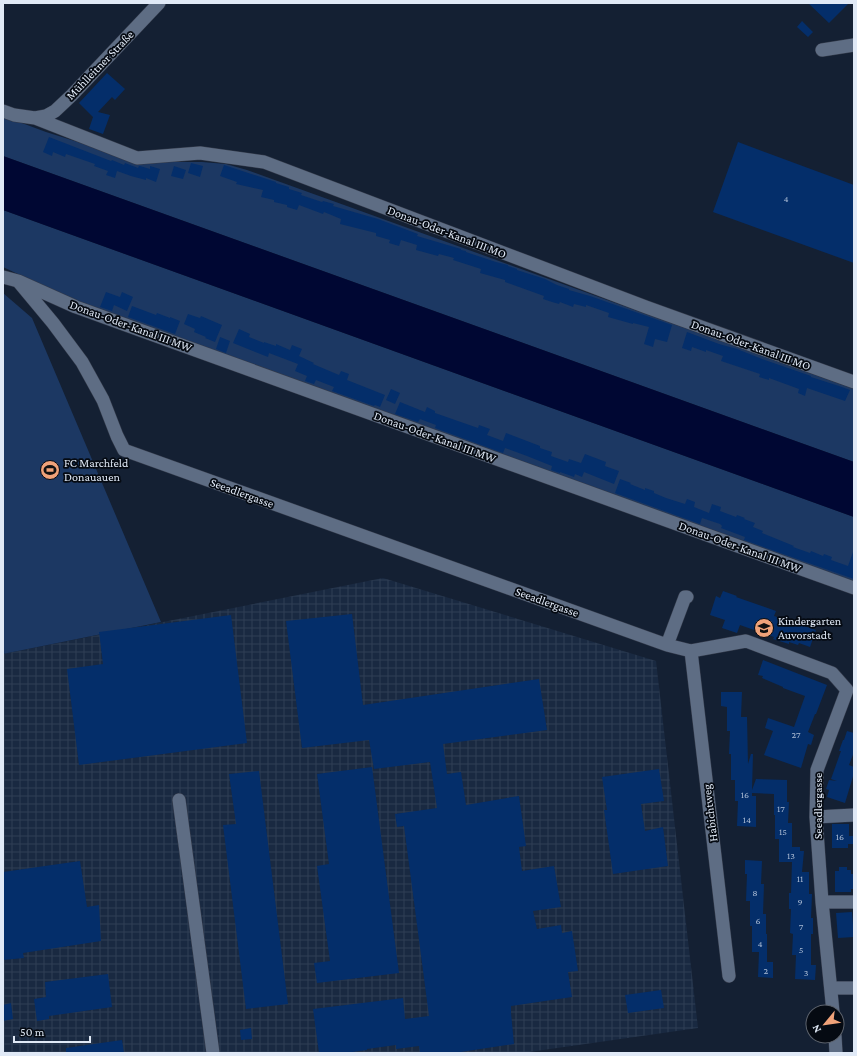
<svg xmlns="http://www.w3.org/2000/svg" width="857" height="1056" viewBox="0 0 857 1056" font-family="'Crimson Pro',serif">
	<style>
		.industrial { fill: url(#industrial-grid) }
		.garden { fill: #1c3863 }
		.water { fill: #000733 }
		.building { fill: #042e6a }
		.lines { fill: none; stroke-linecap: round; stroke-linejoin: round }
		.minor-casing { stroke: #333a4a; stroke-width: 14 }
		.minor { stroke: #5e6d84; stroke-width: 13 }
		.labels { text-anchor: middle; stroke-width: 3.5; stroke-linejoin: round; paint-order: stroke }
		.number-label { font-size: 10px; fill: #a9bad3 }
		.street-label { font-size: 12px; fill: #e0e9f6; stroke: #050a12 }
		.poi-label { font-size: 12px; fill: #e0e9f6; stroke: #050a12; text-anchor: start }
	</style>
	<defs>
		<pattern id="industrial-grid" width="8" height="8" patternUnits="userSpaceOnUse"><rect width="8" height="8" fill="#192941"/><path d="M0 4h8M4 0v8" fill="none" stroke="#2f3e54"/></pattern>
	</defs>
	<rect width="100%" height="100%" fill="#142033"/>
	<!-- industrial -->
	<path class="industrial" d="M383,578l273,83 42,367 -176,25h-519v-399z"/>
	<!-- garden -->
	<path class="garden" d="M3,116l43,16 96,30h60l24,2 21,6 607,219v73l-851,-306z
		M3,210l851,307v67l-775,-281 -76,-36z
		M3,293l29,25 129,304 -158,32z"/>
	<!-- water -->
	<path class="water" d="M3,156l851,306v55l-851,-307z"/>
	<!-- building -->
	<path class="building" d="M808,3h41l-20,20z
		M802,21l11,11 -5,5 -11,-10z
		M107,73l18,16 -10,11 -3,-3 -14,15 12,3 -7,19 -14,-5 4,-12 -14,-14z
		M49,137l62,24 1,-1 12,5 1,-2 13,5 1,-2h1l10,3v-3l10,3 -4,13 -10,-4v2l-15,-4 -14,-5 -2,7 -9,-3 2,-4 -14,-5 1,-2 -29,-10 -1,3 -12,-5 -1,4 -9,-4z
		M738,142l116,43v78l-141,-51z
		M191,163l12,3 -3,11 -12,-4z
		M224,165l52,17v1l13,4v2l13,4 -1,2 21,7 1,-1 11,3 -1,2 45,13 40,15 -1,2 44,13v1l5,1v1l30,10 12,3v1l9,3v1l28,9 12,6 12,4v1l21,6 82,29 -5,17 -12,-3 -2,8 -9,-3 5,-17 -16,-4v1l-25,-7 1,-4 -23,-8v2l-12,-3 -1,3 -13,-5 -1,2 -7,-2 -9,-3 1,-3 -39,-14v-2l-25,-7 1,-4 -28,-9 1,-2 -15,-4 -1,2 -22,-6 1,-5 -16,-5 -2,6 -10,-3 1,-3 -14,-4v-3l-36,-9 1,-5 -17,-7 -1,2 -24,-9 -2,5 -10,-3v-2l-13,-3v-2l-13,-3 2,-7 -27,-6 1,-2 -17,-6z
		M174,166l12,4 -3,9 -12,-3z
		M106,292l14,5 2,-5 11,5 -6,14 -13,-6 -2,6 -12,-4z
		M132,306l24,9 1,-2 13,5v-1l10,4 -5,13 -47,-17z
		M188,314l12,4 1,-2 21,9 -7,17 -10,-4 1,-1 -12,-5 1,-3 -11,-5z
		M239,329l11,5 -1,3 15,6v-1l12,4v-2l14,6 2,-5 10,4 -3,7 15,7 -1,1 26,11 2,-4 8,3 -2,6 38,15 -5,12 -5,-2 -1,1 -42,-15 2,-4 -18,-7 -2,4 -9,-3 2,-5 -12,-5 3,-7 -29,-11 -1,4 -35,-14z
		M687,332l32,12 18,5 25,10 49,17v1l28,9 11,4 -5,11 -38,-13 -2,8 -7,-3 1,-4 -30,-11v2l-10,-3 1,-3 -39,-13 2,-5 -17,-6v2l-14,-5 -1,4 -9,-3z
		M220,337l10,4 -4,12 -10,-4z
		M391,389l9,4 -5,11 -9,-4z
		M400,402l25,10 2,-5 8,4v2l43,15 1,-3 11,4 -3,6 16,6 3,-8 21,8 13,5v2l12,4 -1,4 17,6 1,-3 12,4 4,-9 21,8 -1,4 14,5 -5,13 -30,-12 -2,5 -7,-3 -1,3 -14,-5v1l-9,-3 1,-4 -25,-10 -22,-8 -2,5 -68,-25 1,-3 -16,-6 -2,3 -23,-8z
		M620,479l11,4 -1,1 15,6v-2l9,3v2l12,5 19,6 2,-5 8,3 -1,5 15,6 3,-9 9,3 -1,4 16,6 1,-2 8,3 -1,1 11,4 -2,4 10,4 -1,2 32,13 -1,1 17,6 1,-2 12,5 1,-2 8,3 -1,3 17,6 5,-14h1v27l-110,-39 1,-3 -24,-9 1,-2 -2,-2 -18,-6 -2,6 -85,-31z
		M723,591l14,5 -1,1 40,14 -2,5 42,14 -6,17 -11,-4 -1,2 -9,-3v2l-16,-5 1,-2 -34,-12 -3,8 -15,-5 3,-8 -15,-5 6,-19 4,2z
		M352,614l11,91 176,-26 8,51 -104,14 4,30 14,-2 5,33 53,-9 7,50 -7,1 3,24 32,-5 7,41 -28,4 4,18 24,-4 1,8 10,-2 6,40 -10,1 4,25 -61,9v7l3,31 -60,9h-34l-1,-7 -23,3v-4l-29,4v1l-22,3h-26l-6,-44 90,-11 2,21 24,-3 -25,-190 -7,1 -2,-13 42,-6 -7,-46 -56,7 -5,-29 -67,8 -16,-127z
		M231,615l16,128 -168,22 -12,-96 36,-5 -4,-32z
		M763,660l64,25 -11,29h-1l-7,18 6,3 -3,10 -3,-1 -7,24 -37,-13 9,-24 -8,-3 3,-10 26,9 11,-31 -22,-8v-1l-21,-9 1,-2 -5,-1z
		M721,692h21l-1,25h6l1,47 3,-10h2l-1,36 4,-11 31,1v22h2l-1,21h4v24h8v4h4l-2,21h7v22h3l-1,24h2v16h-2v31h5l-1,15 -20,-1 1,-24h-4l1,-21 -3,-1 1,-24h-2v-16h2l1,-31h-13v-23h-4v-24h-1v-21l-22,-1v3h4v31l-19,-1 1,-25h-3v-21h-4v-26h-2l1,-23h-3v-24l-6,-1z
		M847,731l7,2v19l-5,13 5,2v6l-9,30 -18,-6 2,-7 -3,-1 3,-9 8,1 -6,-2 10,-28h-2l4,-11h1z
		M372,767l27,206 -82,10 -3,-20 16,-2 -13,-95 12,-2 -12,-90z
		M659,769l5,32 -23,3 4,27 18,-4 5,39 -55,8 -9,-64h3l-5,-33z
		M259,771l29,233 -42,5 -23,-184 13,-1 -7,-50z
		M832,824h17v12h5v8h-6v4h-16z
		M745,860l17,1 -1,23h3l-1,30h3v20h1v28h6v16l-15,-1 1,-25h-7v-26h-2v-25h-4l1,-27h-2z
		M80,861l7,46 12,-2 2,36 -78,12 1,5 -21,2v-88z
		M839,867h8v3h4v4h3v15h-3v3h-16v-21h4z
		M852,912l2,25 -16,1 -2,-25z
		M108,974l4,33 -63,9v3l-12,2 -3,-22 12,-2 -1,-15z
		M661,990l3,18 -36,5 -3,-18z
		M11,1003l2,16 -10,2v-16z
		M251,1028l1,11 -11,1 -1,-10z
		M122,1040l2,13h-58v-5z"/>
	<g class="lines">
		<defs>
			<path id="minor" d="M822,50l32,-5
				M3,111l11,4 21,3 102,40 63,-5 64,9 382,145 208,75
				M35,118l11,-2 9,-5 17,-16 87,-92
				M3,277l15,4 58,26 778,281
				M18,281l35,42 29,39 21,38 14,36 7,14 543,195 24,6 55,-10 86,32 15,17 -30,80 -1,47 6,85 11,110
				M667,645l18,-48h2
				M691,651l38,325
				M179,800l34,253
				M816,817l38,-2
				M822,902h32
				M831,988h23
				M835,1036l1,17"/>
		</defs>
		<!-- minor casing -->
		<use href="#minor" class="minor-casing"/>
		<!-- minor -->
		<use href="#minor" class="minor"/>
	</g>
	<!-- icons -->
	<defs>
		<symbol id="stadium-disc" viewBox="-11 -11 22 22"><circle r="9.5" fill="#f0a279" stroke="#050a12"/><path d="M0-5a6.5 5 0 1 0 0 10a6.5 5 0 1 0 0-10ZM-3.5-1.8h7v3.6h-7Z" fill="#111"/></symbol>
		<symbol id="school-disc" viewBox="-11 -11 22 22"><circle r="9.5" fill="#f0a279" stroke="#050a12"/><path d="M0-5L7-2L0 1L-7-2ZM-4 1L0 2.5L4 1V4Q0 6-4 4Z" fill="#111"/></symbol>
	</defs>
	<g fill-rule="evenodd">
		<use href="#stadium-disc" x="39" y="459" width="22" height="22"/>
		<use href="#school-disc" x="753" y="617" width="22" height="22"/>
	</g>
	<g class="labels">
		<!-- number labels -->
		<g class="number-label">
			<text x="786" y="202">4</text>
			<text x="796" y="738">27</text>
			<text x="745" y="798">16</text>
			<text x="781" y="812">17</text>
			<text x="747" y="823">14</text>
			<text x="783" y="835">15</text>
			<text x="840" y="840">16</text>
			<text x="791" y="859">13</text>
			<text x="800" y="882">11</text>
			<text x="755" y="896">8</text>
			<text x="800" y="905">9</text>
			<text x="758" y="924">6</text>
			<text x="801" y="930">7</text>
			<text x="760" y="947">4</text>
			<text x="801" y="953">5</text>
			<text x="766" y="974">2</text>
			<text x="806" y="976">3</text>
		</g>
		<!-- street labels -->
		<g class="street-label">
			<text transform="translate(100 65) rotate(-46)" y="4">Mühlleitner Straße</text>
			<text transform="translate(447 232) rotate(21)" y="4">Donau-Oder-Kanal III MO</text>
			<text transform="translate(131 326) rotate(20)" y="4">Donau-Oder-Kanal III MW</text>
			<text transform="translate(751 345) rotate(20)" y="4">Donau-Oder-Kanal III MO</text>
			<text transform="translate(435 437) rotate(20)" y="4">Donau-Oder-Kanal III MW</text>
			<text transform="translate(242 493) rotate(20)" y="4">Seeadlergasse</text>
			<text transform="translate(740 547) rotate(20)" y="4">Donau-Oder-Kanal III MW</text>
			<text transform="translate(547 602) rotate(20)" y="4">Seeadlergasse</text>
			<text transform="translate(818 806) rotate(-90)" y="4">Seeadlergasse</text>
			<text transform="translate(710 813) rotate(-97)" y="4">Habichtweg</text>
		</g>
		<!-- poi labels -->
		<g class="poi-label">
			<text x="64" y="467">FC Marchfeld<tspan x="64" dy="14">Donauauen</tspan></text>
			<text x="778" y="625">Kindergarten<tspan x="778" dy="14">Auvorstadt</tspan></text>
		</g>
	</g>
	<!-- border -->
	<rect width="857" height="1056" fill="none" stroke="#e0e9f6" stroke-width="8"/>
	<!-- north arrow -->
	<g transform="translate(825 1024) rotate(241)"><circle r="19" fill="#050a12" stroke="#5d636d"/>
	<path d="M0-3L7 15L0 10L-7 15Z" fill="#f0a279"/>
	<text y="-6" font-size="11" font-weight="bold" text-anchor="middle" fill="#e0e9f6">N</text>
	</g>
	<!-- scale -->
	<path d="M14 1036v6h76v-6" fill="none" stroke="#e0e9f6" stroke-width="2"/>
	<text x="20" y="1036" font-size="12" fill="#e0e9f6" stroke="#050a12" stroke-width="3" paint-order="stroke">50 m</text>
</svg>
